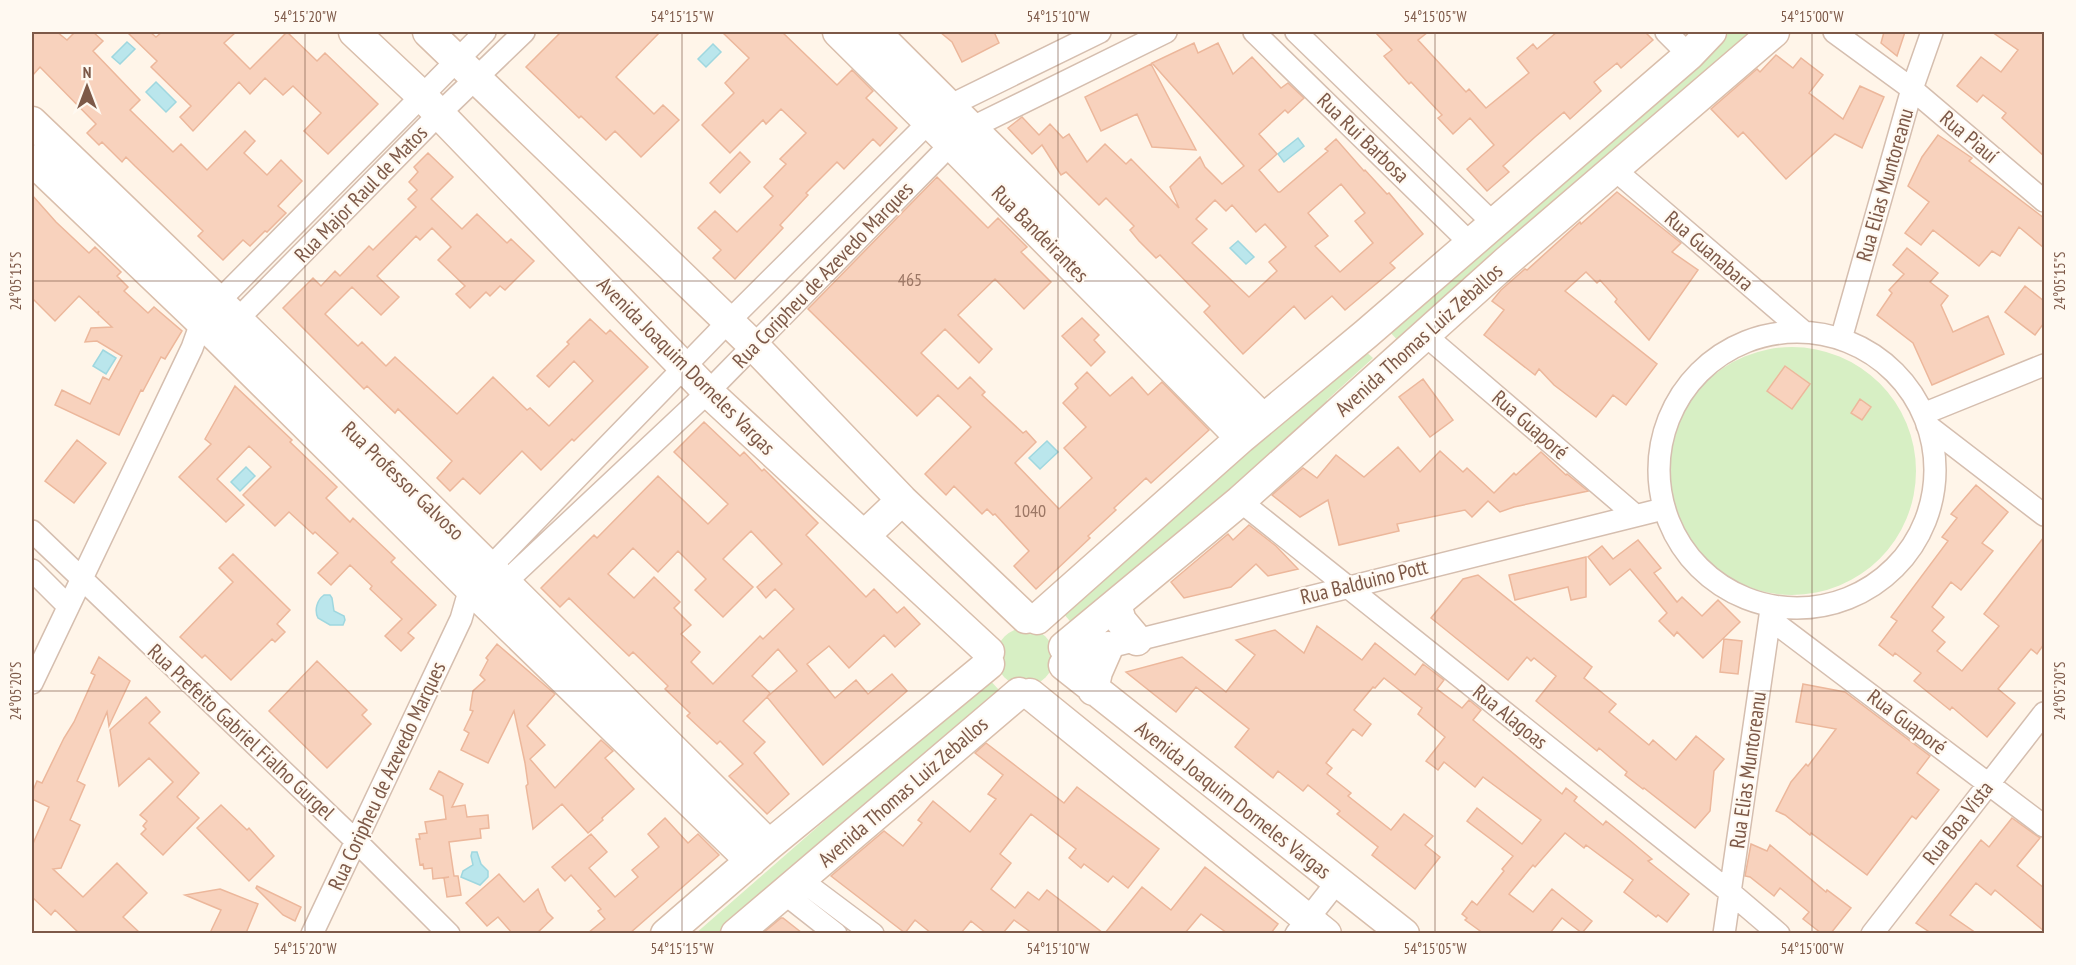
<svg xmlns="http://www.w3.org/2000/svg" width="2076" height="965" viewBox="0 0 2076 965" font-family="'PT Sans Narrow',sans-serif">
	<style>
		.green { fill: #d7efc4 }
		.water { fill: #bae6ec; stroke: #9fd7df; stroke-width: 1.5 }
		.building { fill: #f8d2bd; stroke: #ecb79b; stroke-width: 1.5; fill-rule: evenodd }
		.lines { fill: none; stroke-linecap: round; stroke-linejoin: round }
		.street-casing { stroke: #d5beaf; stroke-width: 24 }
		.secondary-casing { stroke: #d9beab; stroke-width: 33 }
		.street { stroke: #fff; stroke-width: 21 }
		.secondary { stroke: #fff; stroke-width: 30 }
		.ticks { fill: none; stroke: #7d5948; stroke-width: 1.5; stroke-opacity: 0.45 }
		.labels { text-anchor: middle; stroke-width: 4.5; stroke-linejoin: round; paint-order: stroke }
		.number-label { font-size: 18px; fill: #9c7765 }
		.street-label { font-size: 21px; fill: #7d5948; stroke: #fff9f1 }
		.neatline { fill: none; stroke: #7d5948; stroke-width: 2 }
		.ticks-label { font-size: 15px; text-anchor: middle; fill: #7d5948 }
	</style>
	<rect width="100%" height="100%" fill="#fff5e9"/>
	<!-- green -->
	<path class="green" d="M1730,32h27l-356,312 -12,-13z
		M1668 471a124 124 0 1 1 248 0a124 124 0 1 1-248 0Z
		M1364,350l9,8 -46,42 -1,9 -251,218 -12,-14z
		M996 657a29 29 0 1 1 58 0a29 29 0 1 1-58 0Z
		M988,678l11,12 -279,243 -25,1z"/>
	<!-- water -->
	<path class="water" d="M127,42l8,7 -15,15 -8,-7z
		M713,44l8,8 -15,15 -8,-8z
		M156,82l20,20 -10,10 -20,-20z
		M1298,138l6,8 -20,16 -6,-8z
		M1238,241l16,16 -8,7 -16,-16z
		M103,350l13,8 -10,16 -13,-8z
		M1047,441l11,11 -18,17 -11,-11z
		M246,467l9,9 -15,15 -9,-9z
		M324,595h6l2,3 2,13 10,5 1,4 -2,5h-13l-12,-7c-4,-8 -1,-18 6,-23z
		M472,852h5l4,12 7,7v6l-8,8 -19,-8 2,-6 10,-6 -2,-9z"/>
	<!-- building -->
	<path class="building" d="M32,32h25l10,8 8,-8h18l10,9 -10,10 47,49 -10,10 43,42 8,-8 26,26 38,-39 10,10 -11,12 23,22 14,-15 21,21 -24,25 8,7 -19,19 -2,-1 -15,15 -7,-6 -20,20 -25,-24 5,-5 -68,-65 -9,-9 -4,5 -20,-20 -3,3 -12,-12 9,-9 -56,-57 -8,9z
		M127,32h23l6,5 6,-5h74l-12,11 26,26 37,-37 30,29 8,-8 53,51 -50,50 -24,-23 17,-18 -28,-27 -10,9 -18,-17 -15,16 -11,-12 -46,49 -13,-14 11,-11 -40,-39 6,-6z
		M561,32h99l-44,45 38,37 9,-9 16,15 -38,37 -26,-26 -9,9 -25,-24 -2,2 -53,-51z
		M722,32h60l55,53 15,-15 21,21 -7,7 31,30 -17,18 -7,-7 -29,30 -7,-7 -31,31 2,2 -28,30 3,3 -48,51 -22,-21 8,-8 -23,-22 17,-17 22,21 36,-36 -9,-9 22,-23 -6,-5 26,-26 -25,-24 -15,15 -3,-4 -33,33 -28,-28 32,-32 -9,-10 24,-25z
		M940,32h54l5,11 -37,19 -10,-20z
		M1375,32h53l-10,8 48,52 3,-3 17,19 43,-35 -12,-15 16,-14 4,5 20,-17h88l8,8 -32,28 -4,-5 -23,19 7,9 -31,28 -6,-7 -29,25 -32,29 6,6 -22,19 -20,-22 27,-24 -24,-27 -17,16 -15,-16 4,-3 -31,-33 -2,2 -25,-28 8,-6z
		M1884,32h21l-8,24 -16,-13z
		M1992,32h52v124l-42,-38 4,-5 -23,-18 -6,7 -20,-16 24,-29 20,15 17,-22z
		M1194,43l4,10 20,-10 15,31 19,-17 29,31 7,-5 16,15 -16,15 -3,-3 -26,24 18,20 -18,16 19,22h2l48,-41 -3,-2 11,-10 28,32 1,-1 22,24 2,-1 34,41 -33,29 5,5 -50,42 -13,-14 -27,23 -11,-13 -51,48 -39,-42 6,-6 -50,-51 -4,3 -17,-17 -9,-11 4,-4 -28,-28 -7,7 -33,-33 -5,3 -19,-30 -10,9 -24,-26 14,-11 17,18 11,-11 13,14 6,-4 18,28 18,-18 21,20 5,-5 48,49 -9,-21 30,-30 5,10 17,17 22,-18 -92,-103zM1341,184l24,29 -10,8 18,22 -33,29 -25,-26 13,-10 -20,-23zM1215,200l11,11 6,-6 24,27 9,-8 21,23 -17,15 8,9 -28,26 -57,-54 15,-14 -11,-10z
		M1776,55l17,13 8,-10 22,17 -14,18 34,26 17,-33 24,11 -22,51 -27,-14 -49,45 -43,-47 -5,5 -27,-28 46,-40 3,3z
		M1151,64l45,86 -44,-3 -15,-33 -36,17 -16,-34z
		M1938,135l34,23 -3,3 75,57v30l-25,-21 -19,29 -8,-5 -13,15 -46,-36 -12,15 -16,-12 24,-31 -21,-16 14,-29z
		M740,152l10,10 -30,31 -10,-10z
		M428,153l25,24 -22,22 31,30 15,-15 30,29 4,-4 23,22 -29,29 -5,-4 -10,10 -4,-4 -16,16 -14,-14 9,-8 -27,-26 13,-13 -19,-19 -12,12 -4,-4 -39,40 22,21 -18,18 -29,-28 -27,27 33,32 4,-4 24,24 9,-9 62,57 36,-37 34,33 3,-2 19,18 44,-45 -19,-20 -25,26 -12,-11 32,-32 -2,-2 23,-23 16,15 4,-4 38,37 -74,74 -2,-2 -31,31 -19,-19 -42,43 -17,-16 -13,13 -13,-13 15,-17 -54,-52 -3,4 -28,-27 -3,3 -81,-81 30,-30 8,8 14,-15 5,5 29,-30 4,4 43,-43 -8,-8 9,-9 -8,-8 9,-10 -4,-5z
		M937,177l51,51 10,-10 29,29 -6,5 30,30 -27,27 -29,-30 -37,36 34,34 -13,14 -34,-34 -24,24 37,36 12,-12 15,15 -3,3 41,38 3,-2 10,11 -21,21 44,46 33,-31 -28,-30 22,-21 -23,-24 15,-15 -3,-4 12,-12 23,24 22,-19 16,18 14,-13 47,48 -58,53 -5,-5 -32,30 2,2 -28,26 2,2 -54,51 -22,-23 15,-15 -34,-37 -2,1 -6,-6 -5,5 -28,-28 -8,9 -21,-21 46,-47 -33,-32 -21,21 -109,-107z
		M1617,192l64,51 -9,9 26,18 -49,70 -34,-38 2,-3 -17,-19 -3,3 -11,-11 -21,19 92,73 -31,41 -13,-10 -17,22 -42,-32 -15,-16 -4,6 -51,-40 20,-25 -12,-9 9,-11 24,-21 2,1 53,-48 1,2z
		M32,195l24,27 33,31 6,-6 26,25 -4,4 11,11 -4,4 24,22 6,-6 28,24 -17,28 -4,-2 -18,34 -2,-1 -22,45 -64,-30 7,-15 28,14 13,-27 6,3 13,-24 -25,-15 -12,1 6,-14 21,-1 -14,-13 1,-3 -2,2 -18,-17 -24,25 -23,-23z
		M1907,248l31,25 -8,9 18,14 -7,9 12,27 35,-16 16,38 -72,31 -19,-42 -36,-28 15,-22 -3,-3 15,-16 -11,-9z
		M2025,286l19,15v22l-9,12 -30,-23z
		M1082,318l17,17 -5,5 11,12 -14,14 -29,-30z
		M1785,366l25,18 -18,25 -25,-18z
		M1423,379l30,41 -23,17 -31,-40z
		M235,386l57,54 -2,2 47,45 -11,11 24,24 3,-4 42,40 -4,4 45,43 -28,28 6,5 -13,13 -16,-15 17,-17 -32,-30 2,-3 -22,-21 -19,20 -13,-12 20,-20 -23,-21 -2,2 -24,-22 -14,14 -32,-31 28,-28 -22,-21 -32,33 27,26 -18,17 -47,-45 32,-33 -6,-5z
		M1860,399l11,8 -9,13 -11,-7z
		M704,422l36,34 4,-4 18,19 2,-2 54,54 -12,12 60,62 8,-8 23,24 7,-6 16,17 -25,23 -11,-12 -35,33 -20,-22 -22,18 28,34 21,-18 12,14 24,-20 15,17 -84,74 -56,-68 -24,24 22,21 -11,11 35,41 -22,20 -38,-38 14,-12 -23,-23 -3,3 -30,-28 3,-3 -25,-24 3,-3 -35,-34 -4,4 -60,-58 -9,9 -19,-19 53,-53 3,3 61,-62 50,48 20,-20 -54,-52zM751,531l31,33 -25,23 9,11 9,-9 19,20 -31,30 -3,-3 -47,48 -22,-22 9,-10 -19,-18 10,-9 -17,-17 6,-6 -26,-25 -20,21 -26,-24 25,-26 25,24 20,-21 28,28 -11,11 28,27 30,-30 -30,-28zM778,649l19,22 -30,26 3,-4 -18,-17z
		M77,440l29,23 -32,40 -29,-22z
		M1398,447l22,25 20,-21 23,21 4,-4 27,25 20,-20 2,2 25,-23 25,23 1,-1 21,17 -74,16 -14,5 -12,-11 -16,16 -7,-7 -68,14 2,7 -60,14 -11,-45 -28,17 -28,-22 31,-27 14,10 19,-23 28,22z
		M1976,485l32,27 -26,31 11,8 -32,39 -10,-8 -19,25 12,10 -12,14 13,11 -8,9 25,20 37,-45 -15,-12 60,-77v107l-7,10 -6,-5 -33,40 17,14 -28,34 -35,-30 -2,3 -36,-29 7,-8 -26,-20 -2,3 -14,-11 18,-24 -6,-4 57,-76 -6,-4 15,-19 -6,-4z
		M1249,525l27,21 22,23 -30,7 -12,-12 -25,23 -47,11 -13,-16 57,-48 5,6z
		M1638,540l23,28 -7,5 23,29 5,-5 20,19 16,-16 22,22 -37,36 -26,-26 -3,4 -15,-15 8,-8 -37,-44 -20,16 -22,-28 14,-11 11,13z
		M233,554l57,56 -13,14 8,8 -10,10 -3,-3 -41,41 -26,-25 -3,3 -22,-21 53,-55 -14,-14z
		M1586,557v40l-15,3 -3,-13 -53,13 -6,-25z
		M1478,575l114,92 -8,11 32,26 -7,8 40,33 4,-5 23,20 20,-24 28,23 -10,12 -4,40 -15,17 -51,-40 -1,1 -18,-14 2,-3 -28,-24 -2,3 -61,-50 20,-25 -22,-18 -3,3 -4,-4 -19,23 -77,-62 32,-39z
		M1317,626l45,34 13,-17 40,32 8,-11 21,16 -7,9 25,19 7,-8 12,10 -8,10 89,74 4,-6 11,9 -3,4 29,24 3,-4 21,17 25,21 -4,2 41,33 -22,28 -9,-7 -2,2 -32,-25 9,-12 -47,-35 -2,3 -19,-15 -30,34 -2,-2 -24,29 24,18 19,-23 40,32 -10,12 -20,-15 -12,15h-67l-18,-13 2,-2 -5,-4 10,-13 5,4 27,-34 -2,-2 11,-13 -46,-35 10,-13 45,36 19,-24 -58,-43 -8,10 -31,-25 -6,8 -12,-9 19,-24 -27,-23 4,-6 -38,-30 -9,10 -2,-1 -19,23 17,14 -9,12 -9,-7 -27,34 6,5 -5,6 24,19 -3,3 43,34 13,-16 29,22 -8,9 15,12 -25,32 -43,-34 6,-8 -41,-33 3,-3 -32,-26 -5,6 -25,-20 -5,7 -38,-31 14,-18 -53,-42 -20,25 -50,-40 56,-15 44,35 29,-37 -19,-15 39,-10 29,23z
		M1724,639l18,2 -4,33 -18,-2z
		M497,644l58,50 -28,32 18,19 -15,14 25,29 46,-48 12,11 -8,7 29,31 -32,29 1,2 -15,13 -26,-29 -29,25 -7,-43 2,-2 -3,-21 -11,-52 -26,52 -27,-13 8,-17 -5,-3 9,-19 -3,-1 3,-19 12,-11 -5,-5 8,-15 -2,-2z
		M99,657l31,24 -21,45 -2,-14 -30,69 8,4 -15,35 10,5 -19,43 -8,1 30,28 34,-34 30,30 -24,24 17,16h-61l-24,-23 -4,5 -19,-18v-51l17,-39 -17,-8v-6l5,-12 5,2 22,-45 10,-16 21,-47 -4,-2z
		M317,661l50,49 -5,5 9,9 -44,44 -58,-57z
		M1803,684l42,8 85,64 -13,17 22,17 -23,29 -4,-3 -45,59 -56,-42 -1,2 -25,-20 -9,-4 15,-29 15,-18 2,2 28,-37 -40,-7z
		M146,697l14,15 -11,11 50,50 -22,24 22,21 -36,37 -22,-21 5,-5 -3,-3 4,-5 -7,-6 33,-33 -24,-24 -30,28 -9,-56z
		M986,743l78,60 13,-16 82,62 -31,39 -15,-12 -5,6 -24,-18 -3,4 -12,-10 7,-9 -45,-35 -31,40 11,9 -20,26 24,19 13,-16 11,8 8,-10 56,43h-71l-18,-13 -11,13h-17l-15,-12 -10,12h-30l-16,-13 -10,13 -74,-57 53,-45 19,15 19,-23 -4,-3 15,-19 37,31 26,-33 -8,-5 15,-19 -28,-22z
		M439,771l24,13 -11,23 13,-2 2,12 21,-2 1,13 -9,1 1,9 -32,4 5,34h4l3,19 -14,2 -3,-19 5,-1 -16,2 -1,-11 -8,1 -1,-5 -3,1 -4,-26h4l-1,-5 8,-1 -2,-11 21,-3 -3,-23 -13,-7z
		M221,805l26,25 2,-2 25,28 -25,25 -52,-53z
		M665,818l23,25 10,-9 21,21 -89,78h-42l17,-14 -7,-8 3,-2 -30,-34 -6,6 -13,-14 39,-33 16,18 -18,16 26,29 23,-20 -6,-7 27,-23 -11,-13z
		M2012,818l28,20 -23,28 27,22v43l-49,-41 -4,5 -15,-12 -26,32 26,18h-45l-15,-10 65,-83 8,7z
		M1751,844l16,7 3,-6 56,47 1,-2 24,18 -20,25h-10l-18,-14 6,-7 -29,-24 -6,8 -24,-19 -5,-1z
		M1205,867l73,57 -7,9h-44l-26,-19 -16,19h-80l37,-46 29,23z
		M499,874l25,28 14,-13 9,23 6,6 -16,15h-25l-14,-16 -11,9 -21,-23z
		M257,886l44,21 -6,14 -12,-6 -27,-27z
		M220,889l38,15 -12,29h-36l11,-23 -36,-15z
		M781,918h2l19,15h-39z"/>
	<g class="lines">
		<defs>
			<path id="street" d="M1254,32l217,212
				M1296,32l198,192
				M1666,32l23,23
				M1834,32l78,57 132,112
				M1615,170l189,162
				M228,329l211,-215 85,-82
				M1659 470a138 138 0 1 1 276 0a138 138 0 1 1-276 0Z
				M1425,335l210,180
				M1841,339l71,-250 20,-57
				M1923,414l121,-49
				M1927,425l117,90
				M1240,501l491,392 48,41
				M32,531l324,310 93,93
				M32,570l36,36
				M496,591l212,-199 243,-248 20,-16 195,-96
				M1770,619l274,207
				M1065,658l598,-149
				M32,683l160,-335 9,-25 18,-22 266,-269
				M801,880l72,54
				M784,893l52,41
				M312,934l149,-315 9,-31 257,-265 202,-201 20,-16 151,-74
				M1296,934l41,-52
				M1724,934l47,-325
				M1872,934l172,-221"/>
			<path id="secondary" d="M354,32l67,63 287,297 281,260
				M428,32l326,314 148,154 124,118
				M838,32l113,112 290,294
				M875,32l388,387
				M32,122c249,237 493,480 737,723
				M32,160l186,178 252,250 281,273
				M864,536l38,-36
				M1116,605l5,16 16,19
				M1037,619l204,-181 125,-104 323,-279 22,-23
				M1064,647l176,-146 266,-239 268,-230
				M1064,665l340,269
				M1093,690l4,-18 11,-25
				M1030,694l296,240
				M666,934l103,-89 220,-181
				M736,934l283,-241"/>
		</defs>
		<!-- street casing -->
		<use href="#street" class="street-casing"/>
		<!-- secondary casing -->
		<use href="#secondary" class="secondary-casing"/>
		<!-- street -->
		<use href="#street" class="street"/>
		<!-- secondary -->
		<use href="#secondary" class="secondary"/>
	</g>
	<!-- ticks -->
	<path class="ticks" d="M305,32v902M682,32v902M1058,32v902M1435,32v902M1812,32v902M32,281h2012M32,691h2012"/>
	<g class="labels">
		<!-- number labels -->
		<g class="number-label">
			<text x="910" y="286">465</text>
			<text x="1030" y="517">1040</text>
		</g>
		<!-- street labels -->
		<g class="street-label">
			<text transform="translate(1969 137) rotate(40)" y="7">Rua Piauí</text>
			<text transform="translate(1363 138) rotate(44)" y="7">Rua Rui Barbosa</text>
			<text transform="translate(1885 185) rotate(-74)" y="7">Rua Elias Muntoreanu</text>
			<text transform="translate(361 194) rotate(-46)" y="7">Rua Major Raul de Matos</text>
			<text transform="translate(1040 234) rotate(45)" y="7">Rua Bandeirantes</text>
			<text transform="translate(1709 251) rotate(41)" y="7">Rua Guanabara</text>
			<text transform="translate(823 275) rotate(-46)" y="7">Rua Coripheu de Azevedo Marques</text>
			<text transform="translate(1419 340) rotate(-42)" y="7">Avenida Thomas Luiz Zeballos</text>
			<text transform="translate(686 366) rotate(45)" y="7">Avenida Joaquim Dorneles Vargas</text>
			<text transform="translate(1530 425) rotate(41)" y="7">Rua Guaporé</text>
			<text transform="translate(403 481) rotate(44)" y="7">Rua Professor Galvoso</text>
			<text transform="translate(1364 582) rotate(-14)" y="7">Rua Balduino Pott</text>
			<text transform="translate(1510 717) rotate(39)" y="7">Rua Alagoas</text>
			<text transform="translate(1907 722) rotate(37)" y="7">Rua Guaporé</text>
			<text transform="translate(241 732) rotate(43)" y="7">Rua Prefeito Gabriel Fialho Gurgel</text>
			<text transform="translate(1748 770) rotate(-82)" y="7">Rua Elias Muntoreanu</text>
			<text transform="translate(387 776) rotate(-65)" y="7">Rua Coripheu de Azevedo Marques</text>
			<text transform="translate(903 792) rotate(-41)" y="7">Avenida Thomas Luiz Zeballos</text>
			<text transform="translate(1233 800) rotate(38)" y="7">Avenida Joaquim Dorneles Vargas</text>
			<text transform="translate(1958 823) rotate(-52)" y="7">Rua Boa Vista</text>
		</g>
	</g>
	<!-- border -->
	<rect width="2076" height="965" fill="none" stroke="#fff9f1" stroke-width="66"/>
	<!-- north arrow -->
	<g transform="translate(87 87)" stroke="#fff9f1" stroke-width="4.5" paint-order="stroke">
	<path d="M0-4.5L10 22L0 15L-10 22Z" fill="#7d5948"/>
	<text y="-9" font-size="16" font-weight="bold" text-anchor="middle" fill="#7d5948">N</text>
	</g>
	<rect x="33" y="33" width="2010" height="899" class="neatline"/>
	<g class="ticks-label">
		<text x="305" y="22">54°15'20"W</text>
		<text x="682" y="22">54°15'15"W</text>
		<text x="1058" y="22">54°15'10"W</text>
		<text x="1435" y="22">54°15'05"W</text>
		<text x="1812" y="22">54°15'00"W</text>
		<text transform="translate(16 281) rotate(-90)" y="5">24°05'15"S</text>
		<text transform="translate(2060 281) rotate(-90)" y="5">24°05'15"S</text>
		<text transform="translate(16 691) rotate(-90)" y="5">24°05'20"S</text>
		<text transform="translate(2060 691) rotate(-90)" y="5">24°05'20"S</text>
		<text x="305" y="954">54°15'20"W</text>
		<text x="682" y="954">54°15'15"W</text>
		<text x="1058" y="954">54°15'10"W</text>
		<text x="1435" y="954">54°15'05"W</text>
		<text x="1812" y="954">54°15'00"W</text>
	</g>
</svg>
